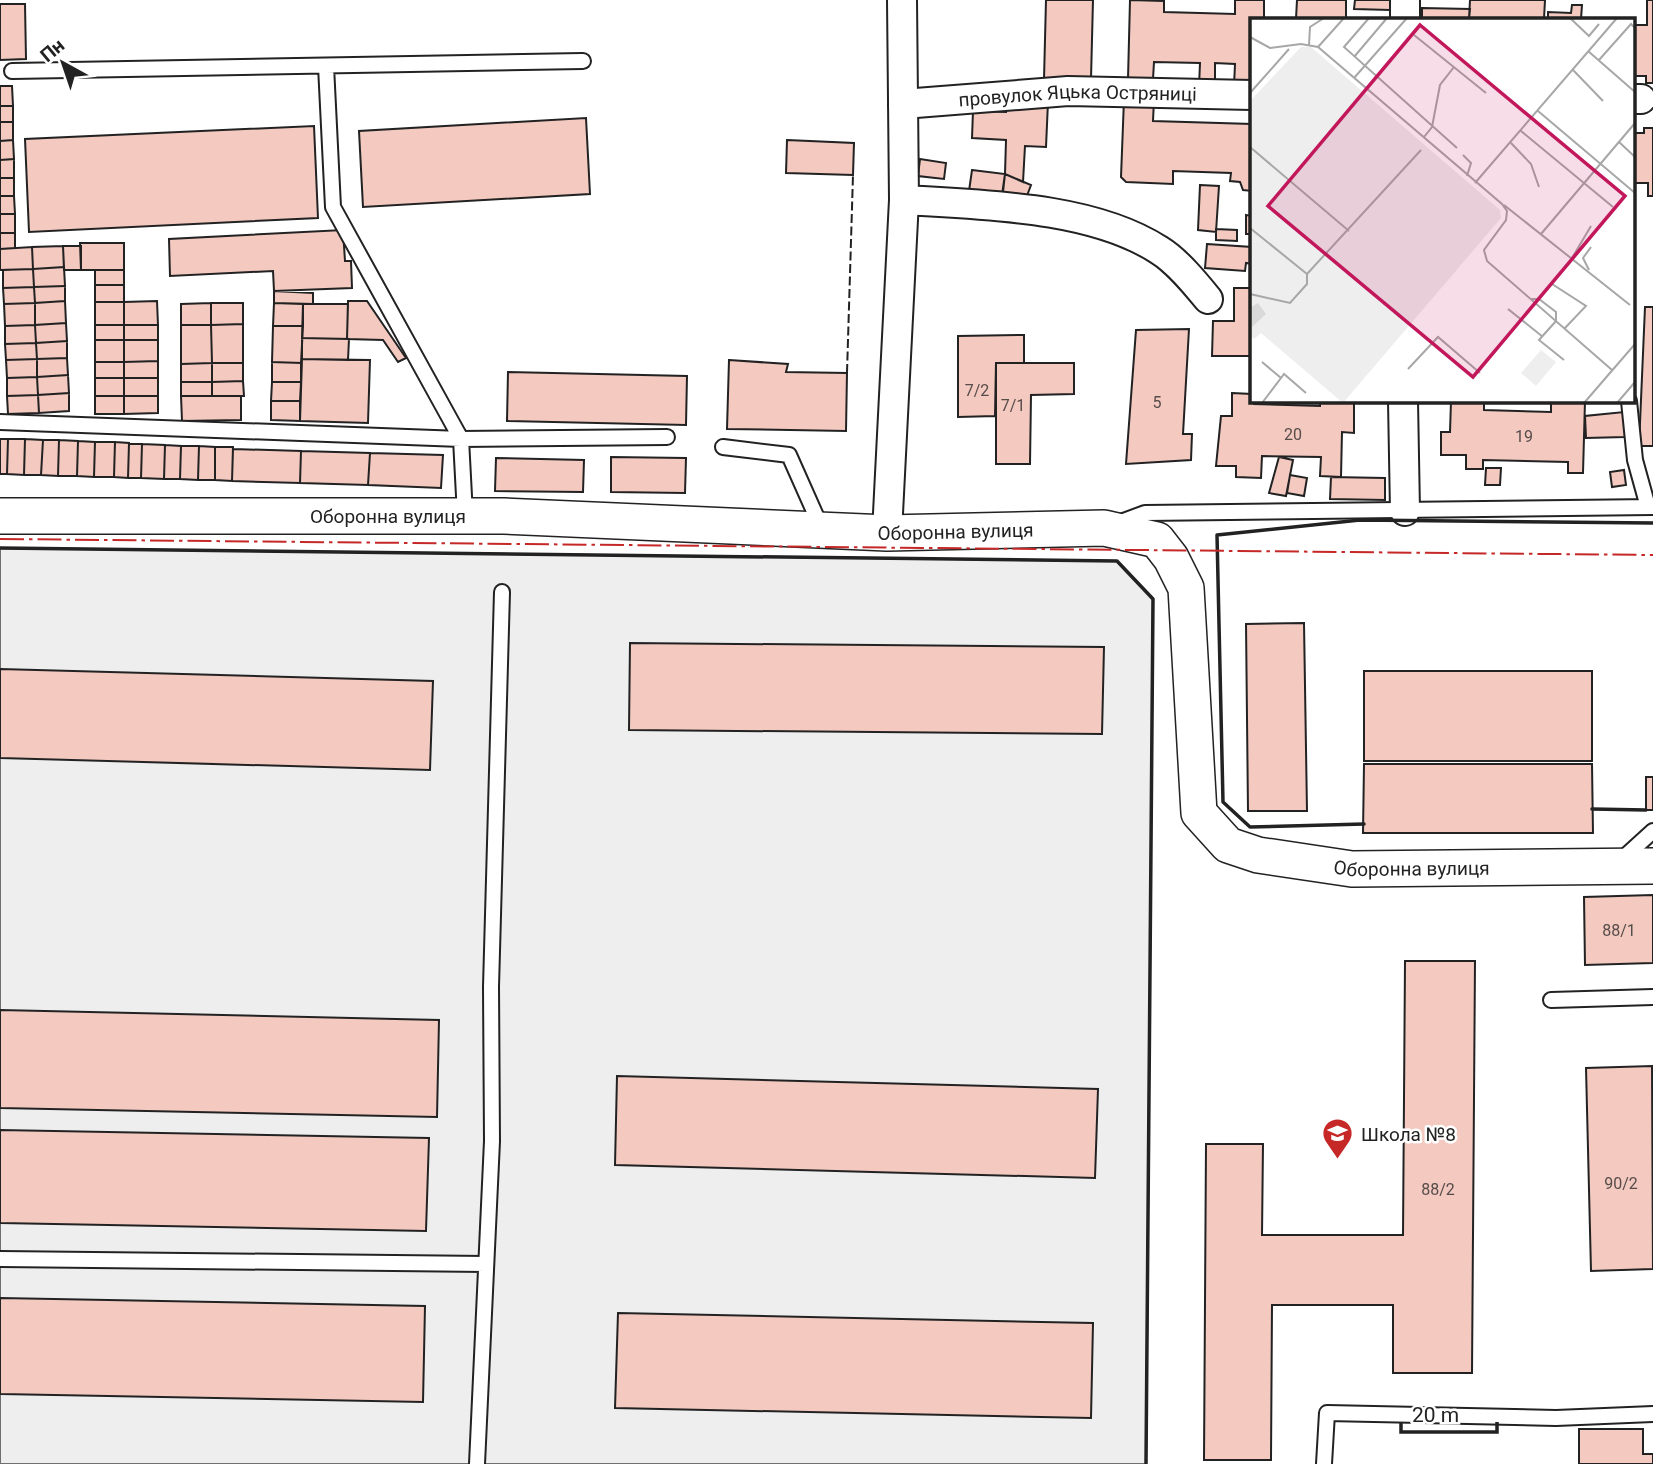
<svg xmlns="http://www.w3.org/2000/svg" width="1653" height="1464" viewBox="0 0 1653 1464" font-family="Roboto,sans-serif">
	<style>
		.green { fill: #eee; stroke: #6f6f6f; stroke-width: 2 }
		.building { fill: #f3c9c0; stroke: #222; stroke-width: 2 }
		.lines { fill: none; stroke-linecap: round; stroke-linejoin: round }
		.service-casing { stroke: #222; stroke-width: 18 }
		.minor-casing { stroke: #222; stroke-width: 32 }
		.tertiary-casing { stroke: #222; stroke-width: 38 }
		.service { stroke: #fff; stroke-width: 14 }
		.minor { stroke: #fff; stroke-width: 28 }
		.tertiary { stroke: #fff; stroke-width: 35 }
		.fence { stroke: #222; stroke-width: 2; stroke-dasharray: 9 3.5; stroke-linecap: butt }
		.wall { stroke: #222; stroke-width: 3.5 }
		.power { stroke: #c62828; stroke-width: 2; stroke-dasharray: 24 5 3.5 5; stroke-linecap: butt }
		.labels { text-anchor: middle; stroke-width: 5; stroke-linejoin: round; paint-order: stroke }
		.number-label { font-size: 16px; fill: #564c4a }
		.street-label { font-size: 19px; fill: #222; stroke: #fff }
		.poi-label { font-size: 19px; fill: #222; stroke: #fff; text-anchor: start }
		.inset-road { fill: none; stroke: #a7a7a7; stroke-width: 2 }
		.view { fill: #c2185b; fill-opacity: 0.15; stroke: #c2185b; stroke-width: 3.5 }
		.inset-edge { fill: none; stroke: #222; stroke-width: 3.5 }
	</style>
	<rect width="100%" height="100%" fill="#fff"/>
	<!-- green -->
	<path class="green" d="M0,548l1117,13 36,38 -7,865h-1146z"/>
	<!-- building -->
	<path class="building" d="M1046,0h47l-2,79h-47z
		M1130,0l34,1v11l71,2v-14h29v19h-12v68l-18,-1 1,-22 -20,-1v24l-16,-1 1,-23 -46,-1 -1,17h-25z
		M1297,0h49v19h-50z
		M1355,0h35v10l-36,-1z
		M1470,0h75l-1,19h-75z
		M1647,0h6v83h-7v-7h-12v-51h13z
		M0,4h25l1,55 -26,1z
		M1572,5h10l-1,14h-33v-7l23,1z
		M1422,8l48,1 -1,10h-47z
		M0,86h12l1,20h-13z
		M1124,99l30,1 -1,21 99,3v67l-9,-1 -3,-8 -10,-1 1,-8 -58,-2v13l-47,-2 -5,-5z
		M1006,101l42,1 -2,45 -21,-1 -2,36 -18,-8 1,-34 -34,-2 1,-27 33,1z
		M0,106h13v16h-13z
		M586,118l4,76 -227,13 -4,-76z
		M0,122h13v18l-13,1z
		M314,126l4,92 -289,14 -4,-93z
		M1644,128h9v68h-5v-13h-14v-50h10z
		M13,140l1,19 -14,1v-19z
		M787,140l67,3 -1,32 -67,-2z
		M14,159v19h-14v-18z
		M920,159l26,4 -2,16 -26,-3z
		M972,170l33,4 -3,21 -33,-4z
		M1005,174l26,11 -6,16 -22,-9z
		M0,178h14v18h-14z
		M1200,185l19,1 -3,46 -18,-2z
		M0,196h14l1,18h-15z
		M0,214h15v19h-15z
		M1246,215l6,1v18h-6z
		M1216,229l21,1v11l-21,-1z
		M343,230l2,31h6l1,27 -78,3 -1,-20 -103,5 -1,-37z
		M0,233h15v15l-15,1z
		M80,243h44v27h-43z
		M1207,244l45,3v17l-6,-1 -1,8 -40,-3z
		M63,246l1,21 -31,2 -1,-22z
		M63,246h18v24h-17z
		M32,247l1,22 -33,1v-21z
		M64,267l1,19 -31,1 -1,-18z
		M33,269l1,18 -31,1v-18z
		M95,270h29v15h-29z
		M95,285h29v17h-29z
		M65,286v15l-30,2 -1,-16z
		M34,287l1,16 -31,1 -1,-16z
		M1234,288h18v68h-40l1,-35h21z
		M274,291l39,2v11l-39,-1z
		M65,301l1,22 -31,2v-22z
		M157,301l1,24h-34v-23z
		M348,301h19l39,57 -8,4 -15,-22 -36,-1z
		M95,302h29v23h-29z
		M35,303v22l-30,1 -1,-22z
		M211,303h32v21l-32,1z
		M211,303v22h-30v-21z
		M274,303l29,1v22h-30z
		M303,304h45l-1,35 -45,-1z
		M1645,307h8v139h-14z
		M66,323l1,18 -31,2 -1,-18z
		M243,324v39h-31l-1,-38z
		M35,325l1,18 -31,1v-18z
		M95,325h29v15h-29z
		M124,325h34v15h-34z
		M181,325h30l1,38 -31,1z
		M273,326h30l-2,37 -29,-1z
		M1189,329l-6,105h9l-1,26 -65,4 10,-134z
		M1024,335v28h-28l-1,53 -37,1v-81z
		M302,338l47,1 -1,21 -46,-1z
		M95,340h29v22h-29z
		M124,340h34v21l-34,1z
		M67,341v17l-30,1 -1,-16z
		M36,343l1,16 -31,1 -1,-16z
		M67,358l1,17 -31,2v-18z
		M37,359v18l-30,1 -1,-18z
		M302,359l68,1 -2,63 -68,-2z
		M729,360l59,4 -2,8 61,1 -1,58 -119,-2z
		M158,361v17h-34v-16z
		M95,362h29v16h-29z
		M272,362l29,1v19h-29z
		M212,363h31v18l-31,1z
		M212,363v19h-31v-18z
		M996,363h78v31l-43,1 -1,69h-34z
		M508,372l179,4 -1,49 -179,-4z
		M68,375l1,18 -31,2 -1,-18z
		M37,377l1,18 -31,1v-18z
		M95,378h29v18h-29z
		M124,378h34v18h-34z
		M243,381l1,15h-32v-14z
		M181,382h31v14h-31z
		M272,382h29l-1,19h-29z
		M69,393v18l-30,2 -1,-18z
		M1232,393l20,1 2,10 66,2v-5h34v32l-12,-1 -1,45 -21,-1 1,-19 -59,-1 -1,22 -25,-1v-11h-20l5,-50h11z
		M38,395l1,18 -31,1 -1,-18z
		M95,396h29v18h-29z
		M124,396h34v17l-34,1z
		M181,396h60v24l-59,1z
		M271,401h29v20l-29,-1z
		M1451,401h33v9l67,2v-11h34l-2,72h-15v-11l-85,-2v9h-17v-14h-25v-23h9z
		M1624,412l1,25 -39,1 -1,-22z
		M0,439h8l-1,35h-7z
		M8,439h17l-1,36 -17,-1z
		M25,439l18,1 -2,35h-17z
		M43,440h16l-1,36 -17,-1z
		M59,440l19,1 -1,35h-19z
		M78,441l17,1 -1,35 -17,-1z
		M95,442h20l-1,35h-20z
		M115,442l14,1 -1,35 -14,-1z
		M129,444h13l-1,34h-13z
		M142,444l23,1 -1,34 -23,-1z
		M165,445l16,1 -1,33h-16z
		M181,446h18l-1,34 -18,-1z
		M199,446l16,1v33h-17z
		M215,447h18l-1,34 -17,-1z
		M233,449l68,2 -1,32 -68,-2z
		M301,451l69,2 -2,32 -68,-2z
		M370,453l73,2 -2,33 -73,-3z
		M611,457l75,1 -1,35 -74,-1z
		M1279,457l14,3 -7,36 -17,-3z
		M496,458l88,2 -1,32 -88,-1z
		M1486,468h15l-1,17h-15z
		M1624,470l2,15 -14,2 -2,-15z
		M1290,475l17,3 -3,18 -17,-3z
		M1331,477l54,1v22l-55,-1z
		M1304,623l3,188h-59l-2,-187z
		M630,643l474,4 -2,87 -473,-4z
		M0,669l433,12 -3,89 -430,-12z
		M1364,671h228v90h-228z
		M1364,764h228l1,69h-230z
		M1646,777h7v33h-7z
		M1653,895v68l-68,2 -1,-68z
		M1405,961h70l-3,412h-79v-68h-121l-1,155h-67l2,-316h57l-1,91h141z
		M0,1010l439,10 -2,97 -437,-9z
		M1652,1066l1,203 -62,2 -5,-203z
		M617,1076l481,13 -3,89 -480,-13z
		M0,1130l429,8 -3,93 -426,-8z
		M0,1298l425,8 -2,96 -423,-8z
		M618,1313l475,10 -2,95 -476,-10z
		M1579,1429h64v25h10v10h-74z"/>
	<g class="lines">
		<defs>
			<path id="service" d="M326,66l7,141 128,232 4,76
				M12,71l571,-10
				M1629,401l6,59 13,47
				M0,422l461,17 206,-2
				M723,447l66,8 32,72
				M1118,523l27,-10 508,-6
				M1620,861l33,-30
				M1551,1000l102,-3
				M0,1259l486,5
				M477,1464l15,-323 -1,-154 11,-395
				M1324,1464l3,-51 229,5 97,-4"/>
			<g id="minor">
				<path d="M1405,19v-19"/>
				<path d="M1634,99h7"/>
				<path id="s1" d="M903,104l165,-13 184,4"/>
				<path d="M904,200c79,5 187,6 255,50 18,11 36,33 49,49"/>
				<path d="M1403,401l2,110"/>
				<path d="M887,533l17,-333 -2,-200"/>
			</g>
			<g id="tertiary">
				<path id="s2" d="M0,516h504l383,17 217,-5 53,12 14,18 15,30 13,225 29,32 30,10 94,14 301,-3"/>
			</g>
		</defs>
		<!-- service casing -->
		<use href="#service" class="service-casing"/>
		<!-- minor casing -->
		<use href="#minor" class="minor-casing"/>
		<!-- tertiary casing -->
		<use href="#tertiary" class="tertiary-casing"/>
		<!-- service -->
		<use href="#service" class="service"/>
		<!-- minor -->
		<use href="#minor" class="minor"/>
		<!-- tertiary -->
		<use href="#tertiary" class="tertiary"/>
		<!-- fence -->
		<path class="fence" d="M847,373l6,-198"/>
		<!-- wall -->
		<path class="wall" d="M0,548l1117,13 36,38 -7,865
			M1592,809l54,1
			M1364,824l-114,3 -27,-25 -6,-267 143,-15 293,3"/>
		<!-- power -->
		<path class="power" d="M0,539l1653,16"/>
	</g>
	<!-- icons -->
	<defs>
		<symbol id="school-pin" viewBox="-11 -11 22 30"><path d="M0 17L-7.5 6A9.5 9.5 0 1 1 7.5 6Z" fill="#c62828" stroke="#fff"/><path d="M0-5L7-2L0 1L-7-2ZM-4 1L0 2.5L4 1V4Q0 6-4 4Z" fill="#fff"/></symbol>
	</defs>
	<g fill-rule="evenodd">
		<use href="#school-pin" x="1320" y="1116" width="35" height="47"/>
	</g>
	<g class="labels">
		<!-- number labels -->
		<g class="number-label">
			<text x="977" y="396">7/2</text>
			<text x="1157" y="408">5</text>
			<text x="1013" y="411">7/1</text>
			<text x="1293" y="440">20</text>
			<text x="1524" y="442">19</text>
			<text x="1619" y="936">88/1</text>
			<text x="1621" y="1189">90/2</text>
			<text x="1438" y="1195">88/2</text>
		</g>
		<!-- street labels -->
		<g class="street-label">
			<text dy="7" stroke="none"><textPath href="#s1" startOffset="175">провулок Яцька Остряниці</textPath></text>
			<text dy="7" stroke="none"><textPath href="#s2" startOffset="388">Оборонна вулиця</textPath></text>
			<text dy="7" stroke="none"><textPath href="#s2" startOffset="956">Оборонна вулиця</textPath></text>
			<text dy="7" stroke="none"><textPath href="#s2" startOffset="1670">Оборонна вулиця</textPath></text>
		</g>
		<!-- poi labels -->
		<g class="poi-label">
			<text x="1361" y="1141">Школа №8</text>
		</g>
	</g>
	<!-- overview -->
	<g transform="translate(1250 18)">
		<rect width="385" height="385" fill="#fff"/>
		<path d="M51,29h10l189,163 1,8 -158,185 -82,-70 -7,6 -4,-3v-235zM291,332l15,12 -20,24 -15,-13z" fill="#eee"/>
		<path d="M8,285l8,11 -14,13 -2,-19z" fill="#d9d9d9"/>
		<path class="inset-road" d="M119,0l-25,29 113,101M320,0l19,18 10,-12M164,17l72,58M0,19l20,11 31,-4 17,3 184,157 5,7 -1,9 -22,30 3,11 125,109M59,27l1,-18 14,-9M68,29l26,-29M338,33l47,41M104,39l33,-39M349,42l32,-36 4,4M323,52l30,31M104,60l53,-60M0,75l39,-44M288,93l97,82M271,113l92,76M174,119l8,-10 8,-42 14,-18M369,124l16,15M261,125l20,21 8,23M0,129l99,84M213,137l8,8 -4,13M225,165l142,-165M254,187l126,100M0,210l57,46M291,216l94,-111M322,240l19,-32M339,252l-6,-12 8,-11M302,266l34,22 -21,22M0,276l40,9 17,-19v-10l114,-124M280,281h9l17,13v9l-17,19 25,20M258,291l35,28M12,344l19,16 -19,25M158,351l30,-32 42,36M31,360l3,-4 22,19M334,385l51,-59M367,385l18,-21"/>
		<path class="view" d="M170,7l205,171 -152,181 -205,-171z"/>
		<rect width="385" height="385" class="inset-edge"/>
	</g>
	<!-- north arrow -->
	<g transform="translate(63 63) rotate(320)" stroke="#ffffff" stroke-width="5" paint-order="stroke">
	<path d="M0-5L12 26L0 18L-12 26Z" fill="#222222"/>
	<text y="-10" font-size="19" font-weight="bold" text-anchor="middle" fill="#222222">Пн</text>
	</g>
	<!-- scale -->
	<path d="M1401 1422v10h96v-10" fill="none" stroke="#222222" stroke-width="3.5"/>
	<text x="1412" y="1422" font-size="21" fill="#222222" stroke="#ffffff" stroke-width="5" paint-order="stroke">20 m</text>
</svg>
